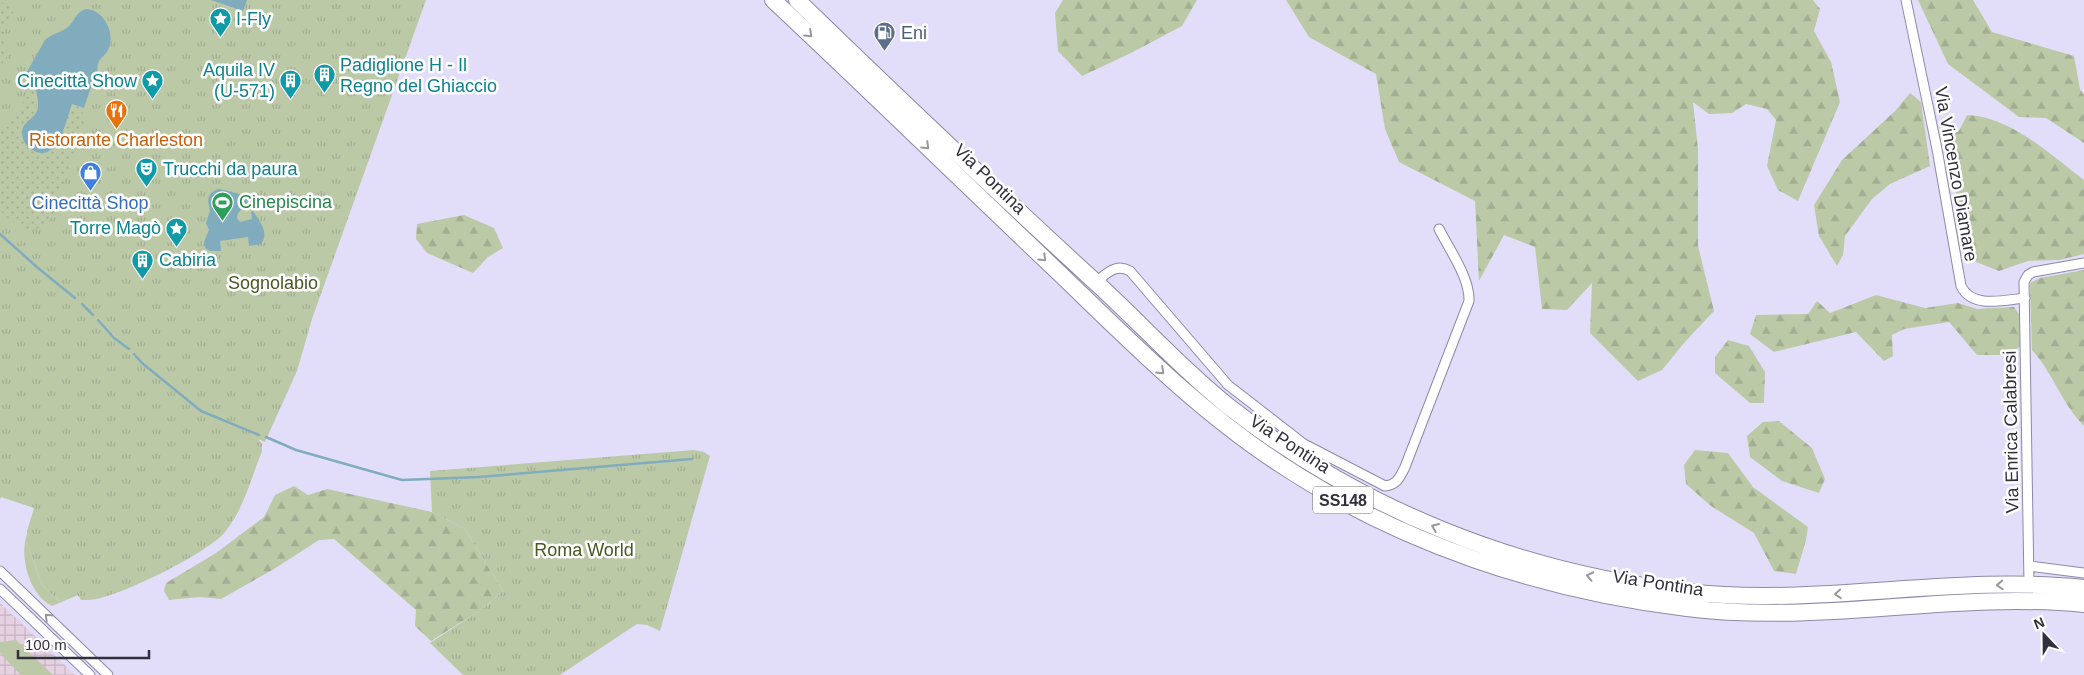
<svg xmlns="http://www.w3.org/2000/svg" width="2084" height="675" viewBox="0 0 2084 675" font-family="Arial,sans-serif">
	<style>
		.industrial { fill: url(#industrial-grid) }
		.grass { fill: #bcc9a7 }
		.forest { fill: url(#forest-firs) }
		.park { fill: url(#park-tufts) }
		.garden { fill: url(#garden-dots) }
		.water { fill: #81acbe }
		.lines { fill: none; stroke-linecap: round; stroke-linejoin: round }
		.stream { stroke: #81acbe; stroke-width: 2.5 }
		.street-casing { stroke: #8d88a7; stroke-width: 11 }
		.highway-casing { stroke: #8d88a7; stroke-width: 18 }
		.street { stroke: #fff; stroke-width: 9 }
		.highway { stroke: #fff; stroke-width: 16 }
		.oneway { stroke: #98979e }
		.labels { text-anchor: middle; stroke-width: 5; stroke-linejoin: round; paint-order: stroke }
		.shield { fill: #fff; stroke: #6f6d76; stroke-width: 1 }
		.shield-label { font-size: 16px; font-weight: bold; fill: #312f3c }
		.culture-label { font-size: 18px; fill: #0d838f; stroke: #fff; text-anchor: start }
		.service-label { font-size: 18px; fill: #4e5e75; stroke: #fff; text-anchor: start }
		.food-label { font-size: 18px; fill: #c56008; stroke: #fff }
		.street-label { font-size: 18px; fill: #312f3c; stroke: #fff }
		.leisure-label { font-size: 18px; fill: #27864d; stroke: #fff; text-anchor: start }
		.shop-label { font-size: 18px; fill: #366cbe; stroke: #fff }
		.park-label { font-size: 18px; fill: #475921; stroke: #fff }
	</style>
	<defs>
		<pattern id="industrial-grid" width="8" height="8" patternUnits="userSpaceOnUse" patternTransform="scale(1.25)"><rect width="8" height="8" fill="#e5d1e1"/><path d="M0 4h8M4 0v8" fill="none" stroke="#c5b4c2"/></pattern>
		<pattern id="forest-firs" width="22" height="20" patternUnits="userSpaceOnUse" patternTransform="scale(1.25)"><rect width="22" height="20" fill="#bcc9a7"/><path d="M5 1l3.5 6h-7zM16 11l3.5 6h-7z" fill="#a2ad91"/></pattern>
		<pattern id="park-tufts" width="24" height="20" patternUnits="userSpaceOnUse" patternTransform="scale(1.25)"><rect width="24" height="20" fill="#bcc9a7"/><path d="M3 7l-1-3M5 7V3M7 7l1-3M15 17l-1-3M17 17v-4M19 17l1-3" fill="none" stroke="#a2ad91"/></pattern>
		<pattern id="garden-dots" width="8" height="8" patternUnits="userSpaceOnUse" patternTransform="scale(1.25)"><rect width="8" height="8" fill="#bcc9a7"/><path d="M2 2h.1M6 6h.1" fill="none" stroke="#a2ad91" stroke-width="1.8" stroke-linecap="round"/></pattern>
	</defs>
	<rect width="100%" height="100%" fill="#e2defa"/>
	<!-- industrial -->
	<path class="industrial" d="M0,603l75,72h-75z"/>
	<!-- grass -->
	<path class="grass" d="M27,534v9l15,42 17,16 18,-8 1,2 -26,11c-23,-11 -33,-50 -25,-72z
		M16,640l37,35h-32l-2,-2 -19,-20v-11z"/>
	<!-- forest -->
	<path class="forest" d="M1063,0h134l-15,26 -51,27 -49,23 -24,-25 -3,-38z
		M1286,0h527l7,9 -6,22 17,31 9,40 -42,99 -20,-11 -11,-24 9,-46 -9,-11 -21,-5 -14,9 -23,1 -16,-12 5,47v97l16,65 -30,32 -22,27 -24,11 -48,-48 2,-50 -25,27 -25,-1 -7,-62 -31,-12 -25,46 -4,-80 -76,-39 -14,-33 -9,-55 -67,-37z
		M1918,0h55l19,32 82,24 6,33 4,6v48l-38,-25 -27,-1 -71,-53z
		M1910,93l11,9 9,64 -40,18 -18,15 -27,37 -2,19 -6,11 -18,-30 -5,-31 28,-45 53,-49z
		M1967,115c45,2 82,39 117,65v74l-25,6 -31,1 -29,10 -23,-9 -9,-9 -21,-116 13,-6z
		M464,215l30,13 9,20 -15,9 -15,16 -46,-20 -11,-14 1,-15z
		M2084,270v156c-22,-22 -31,-53 -52,-76l-2,-67 10,-5z
		M1876,295l49,13 33,-5 19,6 37,-2 5,7 1,33 -16,8h-27l-28,-33 -45,7 -12,6 1,21 -9,5 -28,-29 -82,20 -24,-18 6,-19 52,-1 9,-13 13,12z
		M1728,340l21,6 16,26 -1,31h-14l-35,-30v-16z
		M1779,421l33,27 13,31 -6,14 -37,-12 -32,-24 -3,-21 16,-14z
		M1695,450l33,3 25,34 55,40 -2,13 -10,34 -22,-3 -20,-38 -43,-27 -25,-22 -2,-19z
		M294,486l14,9 19,-6 105,23 33,17 38,62 -21,18 -51,32 -16,-15 1,-16 -82,-71 -15,1 -45,29 -53,30 -21,-2 -31,3 -5,-9 2,-8 50,-30 48,-36 11,-22z"/>
	<!-- park -->
	<path class="park" d="M0,0h426l-114,319 -15,52 -32,71 -7,-3 4,5v7c-11,27 -18,58 -37,81 -17,21 -101,62 -129,67 -5,1 -10,1 -15,1l-4,-6 -18,7 -17,-16 -15,-42v-12l7,-23 -33,-11 -1,2z
		M694,450l10,2 6,4 -50,175 -13,-6 -10,-1 -77,51h-97l-33,-32 52,-34 21,-18 -38,-62 -33,-17 -2,-41z"/>
	<!-- garden -->
	<path class="garden" d="M11,1l2,12c-11,13 -9,27 -5,42l-8,12v-64z
		M35,84l2,25 -6,10 -7,22 9,9 24,-5 15,-41 12,4 -2,5 5,2 -35,102c-18,23 -36,10 -52,-7v-85l10,-2z"/>
	<!-- water -->
	<path class="water" d="M211,0h36l-4,11z
		M86,9c18,1 29,23 23,39 -5,12 -14,8 -11,28l-5,5 -9,27 -12,-4c-6,17 -15,63 -41,45 -6,-4 -9,-10 -9,-17 1,-11 11,-12 15,-21 3,-8 -1,-18 -2,-27l-11,-7 21,-37c7,-7 17,-7 24,-14 7,-7 7,-14 17,-17z
		M219,189l25,6 7,13 -2,1 -3,-4 -8,8 -1,5 3,4 12,-3 -1,-7 2,-1c6,10 17,22 8,33l-12,2 -1,-9 -28,4 1,10h-11l-5,-3 -1,-6 5,-12 -3,-7 4,-13c-3,-10 -3,-18 9,-21z"/>
	<g class="lines">
		<!-- stream -->
		<path class="stream" d="M0,234l38,34 37,30
			M82,304l11,11
			M98,320l16,18 15,11
			M134,354l8,9 59,48 58,24
			M266,437l30,13 106,30 77,-3 213,-18"/>
		<defs>
			<path id="street" d="M1906,0l31,149 24,137c11,23 43,14 64,12
				M1096,282c11,-9 20,-19 34,-11l98,114 76,59 81,42c12,-1 15,-9 20,-19l64,-166c1,-23 -20,-52 -30,-72
				M2029,566l55,7
				M0,571l108,104
				M2029,584l-5,-302 4,-7 5,-3 51,-9
				M0,589l90,86"/>
			<path id="highway" d="M773,0c95,89 188,180 282,269 72,69 141,140 225,195 121,80 264,127 407,144 133,17 265,-17 397,-4
				M797,0c97,94 195,187 294,278 47,42 88,89 137,128 133,104 292,167 459,186 133,15 265,-18 397,-4"/>
		</defs>
		<!-- street casing -->
		<use href="#street" class="street-casing"/>
		<!-- highway casing -->
		<use href="#highway" class="highway-casing"/>
		<!-- street -->
		<use href="#street" class="street"/>
		<!-- highway -->
		<use href="#highway" class="highway"/>
	</g>
	<!-- one-way arrows -->
	<defs><path id="oneway-chevron" d="M-2-3.5L2.5 0L-2 3.5" fill="none" stroke-width="1.6" stroke-linecap="round" stroke-linejoin="round" transform="scale(1.25)"/></defs>
	<g class="oneway">
		<use href="#oneway-chevron" transform="translate(809 34) rotate(43)"/>
		<use href="#oneway-chevron" transform="translate(926 146) rotate(44)"/>
		<use href="#oneway-chevron" transform="translate(1043 258) rotate(44)"/>
		<use href="#oneway-chevron" transform="translate(1161 371) rotate(43)"/>
		<use href="#oneway-chevron" transform="translate(1435 527) rotate(-157)"/>
		<use href="#oneway-chevron" transform="translate(1590 576) rotate(-168)"/>
		<use href="#oneway-chevron" transform="translate(2000 585) rotate(178)"/>
		<use href="#oneway-chevron" transform="translate(1838 594) rotate(176)"/>
		<use href="#oneway-chevron" transform="translate(48 617) rotate(-136)"/>
	</g>
	<!-- icons -->
	<defs>
		<symbol id="sight-pin" viewBox="-11 -11 22 30"><path d="M0 17L-7.5 6A9.5 9.5 0 1 1 7.5 6Z" fill="#0f9aa8" stroke="#fff"/><path d="M0-6L1.8-2.2L6-1.7L2.9 1.2L3.7 5.4L0 3.3L-3.7 5.4L-2.9 1.2L-6-1.7L-1.8-2.2Z" fill="#fff"/></symbol>
		<symbol id="fuel-pin" viewBox="-11 -11 22 30"><path d="M0 17L-7.5 6A9.5 9.5 0 1 1 7.5 6Z" fill="#5c6f8a" stroke="#fff"/><path d="M-5.5-6h7V0h2V4h1.3V-2.5L3-4.5l.8-.8L6-3V5H2.5V1h-1V6h-7ZM-4.2-4.7v3.2H.2V-4.7Z" fill="#fff"/></symbol>
		<symbol id="building-pin" viewBox="-11 -11 22 30"><path d="M0 17L-7.5 6A9.5 9.5 0 1 1 7.5 6Z" fill="#0f9aa8" stroke="#fff"/><path d="M-4-6H4V6H1V3H-1V6H-4ZM-2.5-4.3h1.7v1.8h-1.7ZM.8-4.3h1.7v1.8H.8ZM-2.5-1h1.7V.8h-1.7ZM.8-1h1.7V.8H.8Z" fill="#fff"/></symbol>
		<symbol id="restaurant-pin" viewBox="-11 -11 22 30"><path d="M0 17L-7.5 6A9.5 9.5 0 1 1 7.5 6Z" fill="#e8710a" stroke="#fff"/><path d="M-5-6h1v4h1v-4h1v4h1v-4h1v5L-1.5 .5V6h-2V.5L-5-1ZM5-6V6H3V1.5H1.5Q1.5-4 5-6Z" fill="#fff"/></symbol>
		<symbol id="theatre-pin" viewBox="-11 -11 22 30"><path d="M0 17L-7.5 6A9.5 9.5 0 1 1 7.5 6Z" fill="#0f9aa8" stroke="#fff"/><path d="M-5-5.5Q0-4 5-5.5V0Q5 5 0 6Q-5 5-5 0ZM-3.3-2.5H-1v1.5H-3.3ZM1-2.5H3.3v1.5H1ZM-2.8 1Q0 5.5 2.8 1Z" fill="#fff"/></symbol>
		<symbol id="shop-pin" viewBox="-11 -11 22 30"><path d="M0 17L-7.5 6A9.5 9.5 0 1 1 7.5 6Z" fill="#3f7fe0" stroke="#fff"/><path d="M-5-2.5h2.3a2.7 3.5 0 0 1 5.4 0H5L5.5 6h-11ZM-1.5-2.5h3a1.5 2.3 0 0 0-3 0Z" fill="#fff"/></symbol>
		<symbol id="stadium-pin" viewBox="-11 -11 22 30"><path d="M0 17L-7.5 6A9.5 9.5 0 1 1 7.5 6Z" fill="#2e9e5b" stroke="#fff"/><path d="M0-5a6.5 5 0 1 0 0 10a6.5 5 0 1 0 0-10ZM-3.5-1.8h7v3.6h-7Z" fill="#fff"/></symbol>
	</defs>
	<g fill-rule="evenodd">
		<use href="#sight-pin" x="208" y="6" width="25" height="34"/>
		<use href="#fuel-pin" x="872" y="20" width="25" height="34"/>
		<use href="#building-pin" x="312" y="62" width="25" height="34"/>
		<use href="#building-pin" x="278" y="68" width="25" height="34"/>
		<use href="#sight-pin" x="140" y="68" width="25" height="34"/>
		<use href="#restaurant-pin" x="104" y="98" width="25" height="34"/>
		<use href="#theatre-pin" x="134" y="156" width="25" height="34"/>
		<use href="#shop-pin" x="78" y="160" width="25" height="34"/>
		<use href="#stadium-pin" x="210" y="190" width="25" height="34"/>
		<use href="#sight-pin" x="164" y="216" width="25" height="34"/>
		<use href="#building-pin" x="130" y="248" width="25" height="34"/>
	</g>
	<g class="labels">
		<!-- shield labels -->
		<rect class="shield" x="1313" y="486.5" width="60" height="27" rx="4"/>
		<g class="shield-label">
			<text x="1343" y="506">SS148</text>
		</g>
		<!-- culture labels -->
		<g class="culture-label">
			<text x="236" y="25">I-Fly</text>
			<text x="340" y="71">Padiglione H - Il<tspan x="340" dy="21">Regno del Ghiaccio</tspan></text>
			<text x="275" y="76" text-anchor="end">Aquila IV<tspan x="275" dy="21">(U-571)</tspan></text>
			<text x="137" y="87" text-anchor="end">Cinecittà Show</text>
			<text x="163" y="175">Trucchi da paura</text>
			<text x="161" y="234" text-anchor="end">Torre Magò</text>
			<text x="159" y="266">Cabiria</text>
		</g>
		<!-- service labels -->
		<g class="service-label">
			<text x="901" y="39">Eni</text>
		</g>
		<!-- food labels -->
		<g class="food-label">
			<text x="116" y="146">Ristorante Charleston</text>
		</g>
		<!-- street labels -->
		<g class="street-label">
			<text transform="translate(1956 174) rotate(80)" y="6">Via Vincenzo Diamare</text>
			<text transform="translate(990 179) rotate(44)" y="6">Via Pontina</text>
			<text transform="translate(2011 432) rotate(-91)" y="6">Via Enrica Calabresi</text>
			<text transform="translate(1290 444) rotate(33)" y="6">Via Pontina</text>
			<text transform="translate(1658 583) rotate(9)" y="6">Via Pontina</text>
		</g>
		<!-- leisure labels -->
		<g class="leisure-label">
			<text x="239" y="208">Cinepiscina</text>
		</g>
		<!-- shop labels -->
		<g class="shop-label">
			<text x="90" y="209">Cinecittà Shop</text>
		</g>
		<!-- park labels -->
		<g class="park-label">
			<text x="273" y="289">Sognolabio</text>
			<text x="584" y="556">Roma World</text>
		</g>
	</g>
	<!-- north arrow -->
	<g transform="translate(2044 635) rotate(338)" stroke="#ffffff" stroke-width="4" paint-order="stroke">
	<path d="M0-4L9 19L0 12L-9 19Z" fill="#312f3c"/>
	<text y="-8" font-size="14" font-weight="bold" text-anchor="middle" fill="#312f3c">N</text>
	</g>
	<!-- scale -->
	<path d="M18 650v8h131v-8" fill="none" stroke="#312f3c" stroke-width="2.5"/>
	<text x="25" y="650" font-size="15" fill="#312f3c" stroke="#ffffff" stroke-width="4" paint-order="stroke">100 m</text>
</svg>
